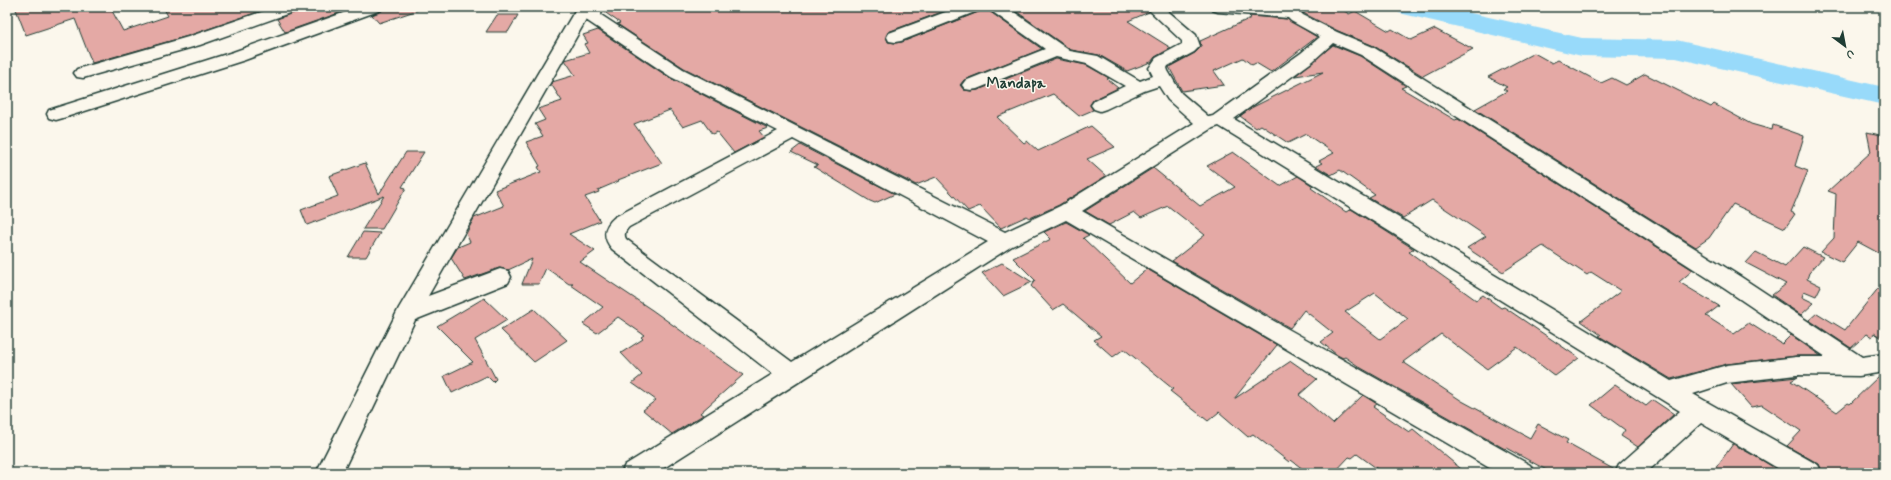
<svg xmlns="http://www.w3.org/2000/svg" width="1891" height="480" viewBox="0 0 1891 480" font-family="Mynerve,sans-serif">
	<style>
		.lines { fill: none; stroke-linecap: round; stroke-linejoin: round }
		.river { fill: #98dafa; fill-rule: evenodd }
		.building { fill: #e4a9a5; stroke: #1f3d34; fill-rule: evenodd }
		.street-casing { stroke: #1f3d34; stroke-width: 3 }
		.street { fill: #fbf7ec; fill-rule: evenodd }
		.labels { text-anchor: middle; stroke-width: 3; stroke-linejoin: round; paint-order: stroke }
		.quarter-label { font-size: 15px; font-weight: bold; fill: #1f3d34; stroke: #fbf7ec }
	</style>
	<rect width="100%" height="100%" fill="#fbf7ec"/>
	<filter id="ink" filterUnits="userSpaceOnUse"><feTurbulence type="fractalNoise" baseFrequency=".025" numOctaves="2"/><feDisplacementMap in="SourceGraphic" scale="8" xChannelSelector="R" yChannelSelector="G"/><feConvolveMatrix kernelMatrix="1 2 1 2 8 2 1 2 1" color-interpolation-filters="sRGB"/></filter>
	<g filter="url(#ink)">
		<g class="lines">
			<!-- river -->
			<path class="river" d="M1395,7h49l138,31 94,2 208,47v18l-208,-47 -94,-2 -183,-43z"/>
		</g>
		<!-- building -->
		<path class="building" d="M15,7h95l13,24 45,-15 -5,-9h102l1,2 -78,27 -96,27 -17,-44 -49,16z
			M301,7h55l-71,25 -8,-13 21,-8z
			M384,7h34v3l-39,13 -7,-8 10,-4z
			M603,7h352l-67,25 -2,4 2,6 7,1 7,-1 79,-31 2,-4h4l2,4 53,38 -78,31 -4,5 4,5 7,1 7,-1 78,-31 30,6 23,13 -2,1 11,9 -25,12 -3,5 3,5 -14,6 -26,-22 -56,23 27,26 3,-2 11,10 53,-25 24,21 -28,12 19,17 -47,29 -29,13 -3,-2 -26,12 -21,-22 -12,5 -32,-34 -20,8 -232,-117 -67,-44 3,-1 -17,-12z
			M1010,7h139l-1,3 1,2 -21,9 43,27 -16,9 -4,5 -24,9 -28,-16 -28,-5z
			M1315,7l6,3 7,-3h10l11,7 6,-3 34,20 3,-2 19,11 24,-11 38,20 -50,27 -49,-30 -36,-15 -35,-18z
			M497,15h21l-10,17h-22z
			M1249,16l38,3 30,18 -46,35 -15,-9 -4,2 -9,-7 -29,13 10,14 -42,6 -13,-24 26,-14 6,-6 -1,-6 51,-23z
			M598,30l72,48 98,50 -9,3 5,6 -30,16 -17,-21 -5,2 -10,-14 -19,7 -13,-17 -36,14 28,39 -44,17 1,1 -21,9 1,2 -14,5 15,24 -31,13 26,17 -15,11 72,48 91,65 -43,38 3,2 -31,19 -29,-24 13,-10 -24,-17 10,-8 -21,-22 22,-14 -2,-2 3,-2 -26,-18 -21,16 -14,-9 20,-17 -32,-22 2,-1h-4l-23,-16 -7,16h-17l10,-25 -24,11 -9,-2 -34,12 -14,-22 7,-11 12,-5 -4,-8 8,-16 30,-12 -9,-16 46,-18 -3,-5 2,-1 -14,-24 17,-6 -8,-12 10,-4 -7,-11 24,-8 -11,-17 1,-2 23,-7 -10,-15 24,-7 -5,-9 4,-1 -5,-8z
			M1333,45l27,11 46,30 -5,2 54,32 3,-1 235,151 -14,12 40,24 -13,10 28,18 15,-11 33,21 9,-9 30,21h-25l-69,8 -56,15 -72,-43 2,-1 -20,-14 40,-30 -30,-19 -4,3 -44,-29 -40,26 -36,-24 19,-12 -54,-36 -29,18 -34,-20 6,-3 -35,-25 -9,5 -15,-9 6,-3 -3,-2 15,-8 -28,-19 -18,9 -27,-18 -5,3 -16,-12 11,-8 72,-36 -28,4z
			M1534,53l18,10 6,-3 43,23 11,-5 14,7 19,-11 66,33 3,-3 37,20 21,6 1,-5 31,11 -9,30 13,5 -17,41 4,2 -10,14 -52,-24 -24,34 -13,9 -221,-138 32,-18 -4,-2 4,-2 -19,-10z
			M1867,132l17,4v120l-26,-14 -16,20 -21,-10 13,-14 2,-44 -8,-3 43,-39z
			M800,145l95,49 -20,9 -5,-2 -56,-34 4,-2 -27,-13z
			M406,152h18l-22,35 4,1 -24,41h-19l21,-33 -77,29 -6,-15 37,-14 -9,-20 36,-13 14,31z
			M1233,152l47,34 18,-10 15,10 -2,2 35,24 5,-3 63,40 -5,3 67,48 7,-5 18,13 3,-1 75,51 -24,18 -38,-29 -30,22 -46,-35 -38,28 59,39 68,37 8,-14 30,16 -2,3 49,27 -1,3h-62l-46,-25 -1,1 -144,-81 -16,-11 -2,1 -6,-3 -16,-13 12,-9 -29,-23 -14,18 -118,-67 33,-26 -37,-29 -27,12 -7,-6 -25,13 -24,-14 68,-43 47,38 35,-19 -28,-21zM1375,293l33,26 -28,20 -35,-27z
			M1066,222l23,13 -6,3 47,45 17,-14 130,76 -43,54 57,-38 26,18 -18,16 34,29 30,-29 14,9 -4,3 36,25 4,-3 53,44h-83l-26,-19 -5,4 -3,-1 -15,16h-26l-17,-13 -2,2 -36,-28 -5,3 -29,-25 -11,9 -38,-30 3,-2 -49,-40 -11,8 -19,-17 7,-4 -38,-32 -10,6 -22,-24 4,-6 -22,-22 38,-19 -7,-7z
			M363,232l17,1 -14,24h-18z
			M1803,247l20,10 -14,16 -2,6 14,7 -5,10 -12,-5 -2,6 12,6 -13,12 -29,-20 14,-11 -40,-21 10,-11 29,15z
			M1002,263l30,19 -29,14 -21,-23z
			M1884,281v58l-10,-6 -2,4 -5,-3 -16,14 -42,-28 8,-7 28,17z
			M484,298l23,22 -32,20 21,39 -3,3 -6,-6 -35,17 -8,-17 29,-14 -36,-36z
			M534,309l33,31 -33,22 -33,-32z
			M1881,374h3v99h-61l-4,-9 -32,-18 14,-15 -39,-26 -11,2 -20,-23 67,-7 -7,4 46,31 11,-9 2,1z
			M1615,385l31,21 7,-6 21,14 -36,33 -17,-11 4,-6 -34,-25z
			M1733,444l27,15 23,14h-71z"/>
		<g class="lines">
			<defs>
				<path id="street" d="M276,7h24l-2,3 -98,35 -117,33 -6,-1 -3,-4 3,-4 111,-32z
					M360,7h23l-2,3 -136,50 -182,58 -7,2 -7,-2 -2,-4 2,-4 184,-58z
					M577,7h25l-1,8 82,54 322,163 55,-26 134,-83 -26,-23 -9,-14 -15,5 -38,18 -6,2 -6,-2 -3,-4 3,-4 31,-15 -38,-22 -31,-7 -79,32 -6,1 -6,-1 -3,-4 3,-4 80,-32 -55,-39 -2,-3h19l63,44 28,5 42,25 13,-5 -4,-8 7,-10 26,-14v-3l-33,-31 2,-3h12l33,28 4,11 -6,6 -26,14 -1,2 1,3 13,22 28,24 4,-1 88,-63 19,-16 -29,-16 -3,-3 -70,-6 -6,-2 -2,-3h95l-4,6 2,2 34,17 36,15 368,230 121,80 22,-3v18l-25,4 -63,-1 -69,8 -34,11 125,71 4,8h-36l-85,-50 -55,50h-31l4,-8 61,-54 -461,-285 -6,2 -131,83 181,104 267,150 4,8h-36l-432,-253 -54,26 -356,227h-35l4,-8 148,-91 -161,-125c-10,-12 -9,-22 3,-32l163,-86 -107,-54 -85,-57 -158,276 72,-27 8,2 3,6 -3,6 -93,37 -73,153h-26l83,-165zM1333,43l28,12 364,234 101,68h-30l-69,8 -56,16 -437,-262 79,-58zM793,139l195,103 -196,120 -166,-123c-3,-5 0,-9 3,-12z
					M959,7h23l-2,3 -79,31 -6,1 -6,-1 -2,-4 2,-4z"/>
			</defs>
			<!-- street casing -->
			<use href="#street" class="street-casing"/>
			<!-- street -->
			<use href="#street" class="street"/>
		</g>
	</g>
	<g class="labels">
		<!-- quarter labels -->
		<g class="quarter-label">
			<text x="1016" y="88">Mandapa</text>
		</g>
	</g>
	<!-- margin -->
	<rect width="1891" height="480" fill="none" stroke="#fbf7ec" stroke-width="24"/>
	<rect x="12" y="12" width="1867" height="456" fill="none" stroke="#1f3d34" stroke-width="1.5" filter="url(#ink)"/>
	<!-- north arrow -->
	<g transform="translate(1845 46) rotate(148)" stroke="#fbf7ec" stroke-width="3" paint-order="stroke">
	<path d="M0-3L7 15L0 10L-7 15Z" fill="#1f3d34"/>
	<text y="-6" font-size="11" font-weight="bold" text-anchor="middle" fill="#1f3d34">U</text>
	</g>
</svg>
